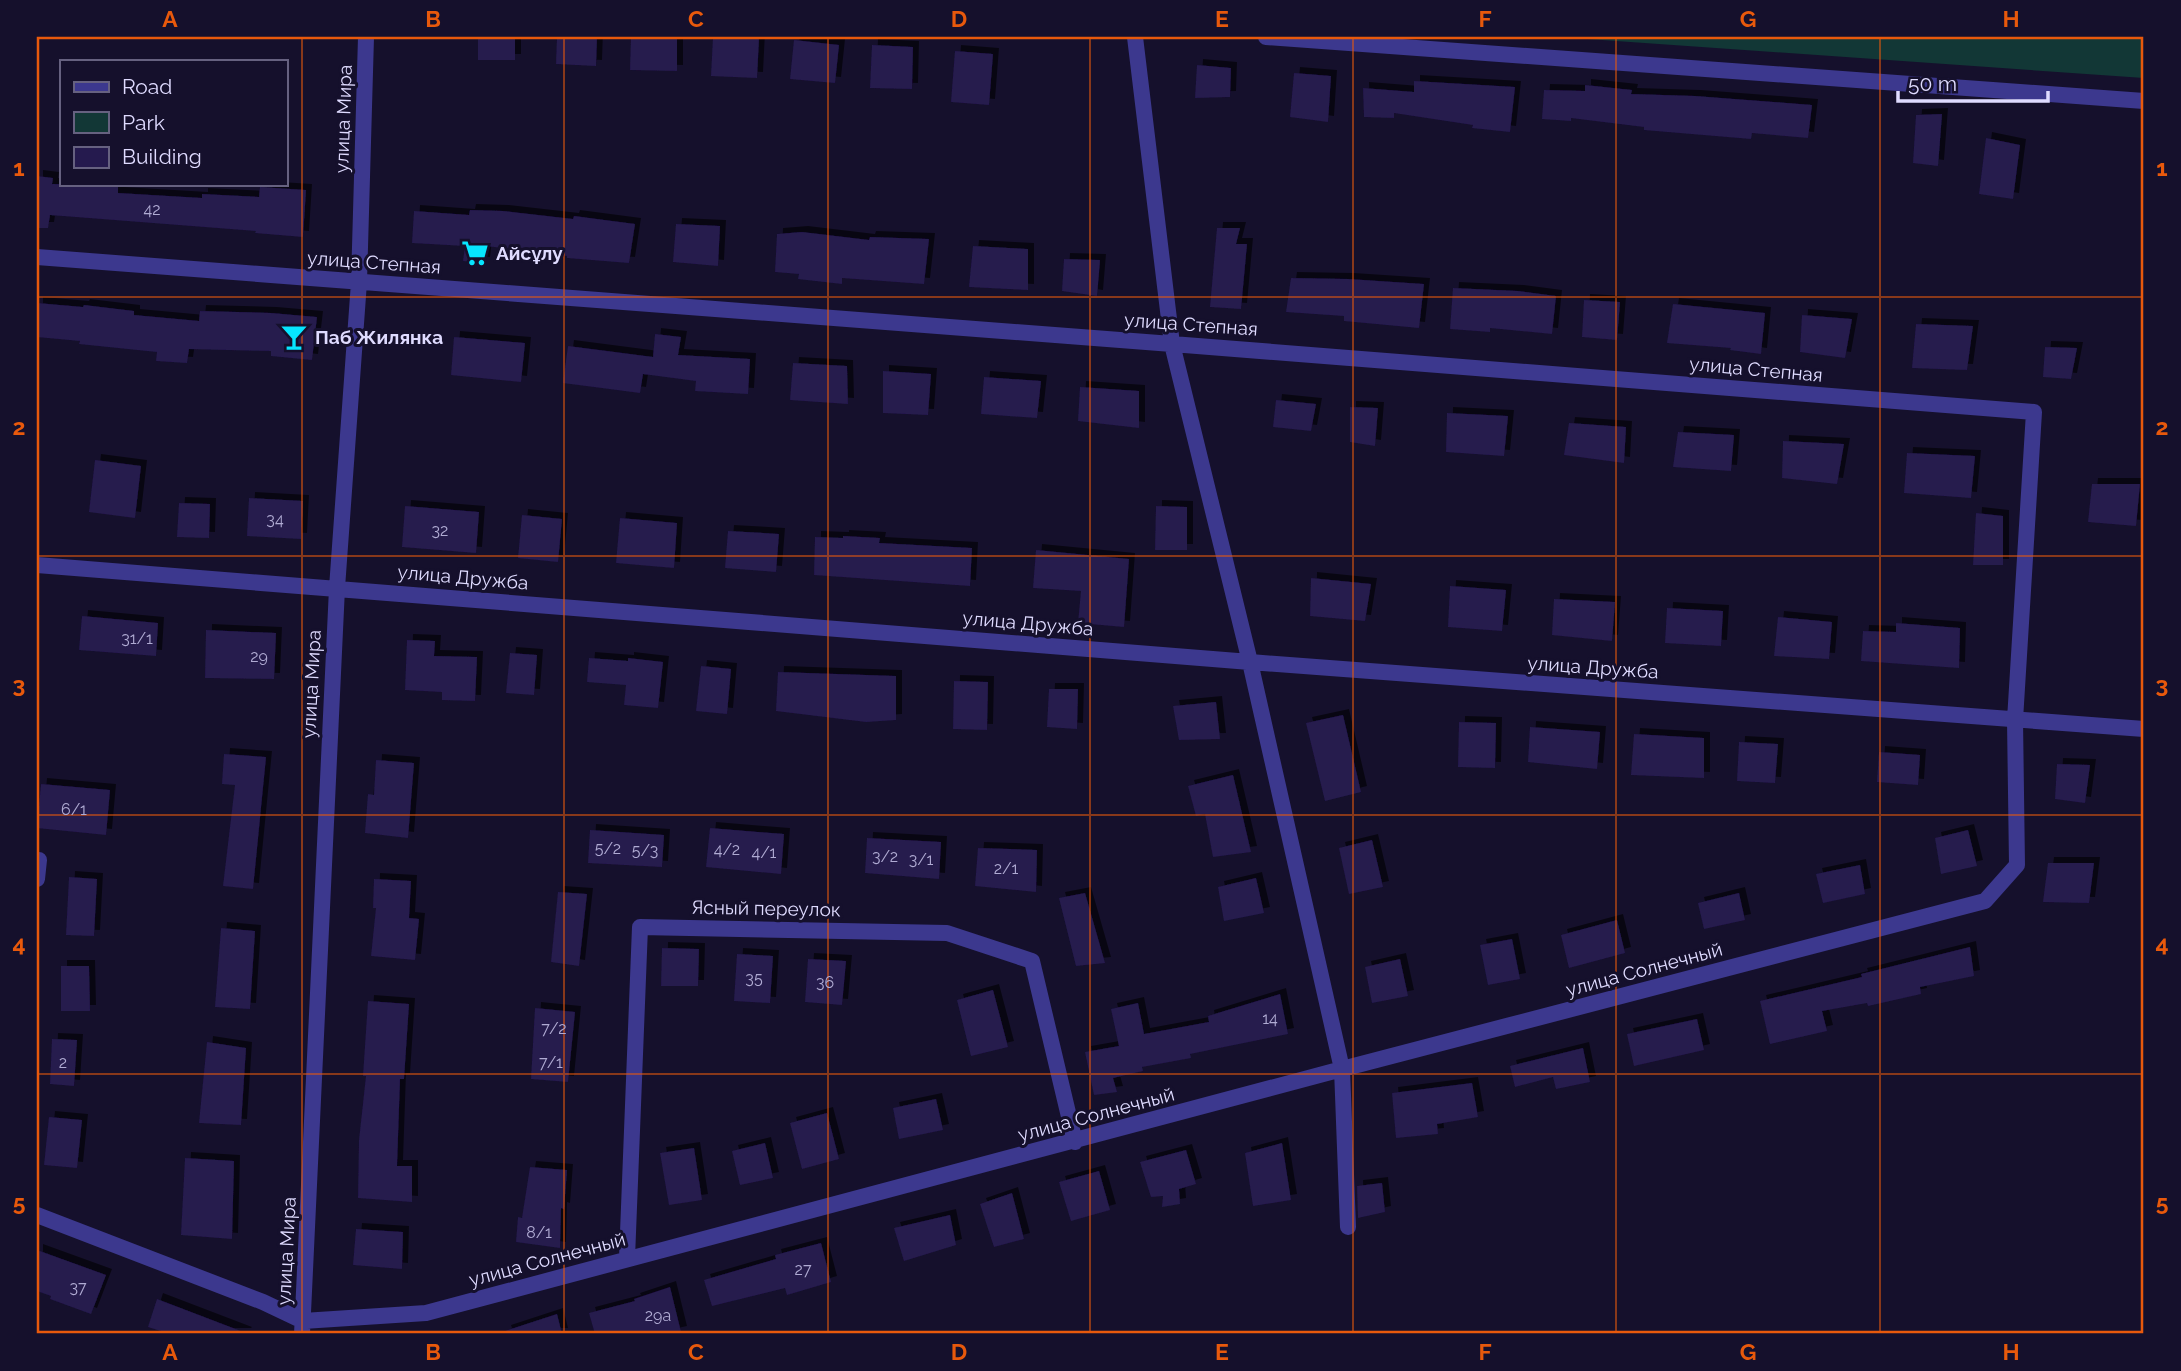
<svg xmlns="http://www.w3.org/2000/svg" width="2181" height="1371" viewBox="0 0 2181 1371" font-family="Raleway,sans-serif">
	<style>
		.green { fill: #123736 }
		.building { fill: #251a4e; filter: url(#shadow) }
		.lines { fill: none; stroke-linecap: round; stroke-linejoin: round }
		.minor { stroke: #3c388e; stroke-width: 16 }
		.grid { fill: none; stroke: #e8590c; stroke-width: 2; stroke-opacity: 0.55 }
		.labels { text-anchor: middle; stroke-width: 6; stroke-linejoin: round; paint-order: stroke }
		.number-label { font-size: 16px; fill: #b0abd3 }
		.street-label { font-size: 19px; fill: #dfdbff; stroke: #15102c }
		.poi-label { font-size: 19px; font-weight: bold; fill: #dfdbff; stroke: #15102c; text-anchor: start }
		.neatline { fill: none; stroke: #e8590c; stroke-width: 2.5 }
		.grid-label { font-size: 23px; text-anchor: middle; font-weight: bold; fill: #e8590c }
	</style>
	<defs>
		<filter id="shadow"><feDropShadow dx="6" dy="-6" stdDeviation="0" flood-color="#0009"/></filter>
	</defs>
	<rect width="100%" height="100%" fill="#15102c"/>
	<!-- green -->
	<path class="green" d="M1559,37h585v41z"/>
	<!-- building -->
	<path class="building" d="M478,37h37v23h-37z
		M557,37h40l-1,29 -40,-2z
		M631,37h46v34l-47,-1z
		M713,37l46,1 -2,40 -46,-2z
		M794,40l45,5 -4,38 -45,-4z
		M872,45l41,2 -1,42 -42,-1z
		M955,51l38,3 -4,51 -38,-3z
		M1197,65l34,3 -1,29 -35,1z
		M1294,73l37,3 -3,46 -38,-5z
		M1414,81l101,6 -5,45 -38,-4 1,-3 -79,-12v5l-30,-1 -1,-29 51,4z
		M1585,85l47,5 -1,4 64,2 117,9 -4,33 -56,-5 -1,6 -107,-9v-3l-73,-9v3l-29,-2 2,-29 41,1z
		M1942,114l-4,52 -25,-3 3,-48z
		M1986,138l34,7 -7,54 -34,-5z
		M37,176l16,2 -1,6 66,1v8l84,5v-4l57,3 1,-10 46,3 -3,47 -48,-4 1,-2 -206,-16 -2,13h-11z
		M470,210l33,1 70,8 1,-3 61,8 -6,39 -62,-5v-2l-81,-10 -2,17 -21,-2 2,-15 -53,-3 2,-32 55,4z
		M676,224l44,2 -2,40 -45,-4z
		M1217,228h23l-4,16h11l-6,65 -31,-2z
		M802,232l67,8 1,-3 59,2 -5,45 -82,-6v6l-44,-5 1,-5 -24,-2 2,-38z
		M973,246l55,3v41l-59,-3z
		M1064,259l36,1 -3,36 -35,-5z
		M1291,278l57,1 76,5 -5,44 -75,-7v-5l-58,-4z
		M1453,288l65,3 38,5 -4,38 -62,-6v4l-40,-3z
		M1584,300l36,2 -3,38 -35,-3z
		M37,303l46,4 1,-2 50,6v4l65,6 1,-10 71,2 46,4 -5,43 -41,-4v-5l-82,-2 -2,14 -31,-2 1,-9 -78,-8 1,-3 -43,-4z
		M1673,304l92,9 -4,41 -31,-4 1,-2 -64,-5z
		M1802,315l50,4 -7,39 -45,-6z
		M1916,324l57,2 -6,44 -55,-2z
		M655,334l26,3 -3,18 72,4 -2,35 -53,-3 1,-10 -53,-7 -3,19 -77,-10 5,-37 85,11z
		M454,337l71,6 -4,39 -70,-7z
		M2045,347l32,1 -6,31 -28,-2z
		M793,363l54,3 1,38 -58,-4z
		M883,371l48,3 -3,41 -45,-2z
		M984,377l57,4 -4,37 -56,-4z
		M1080,387l59,4v37l-61,-7z
		M1276,400l40,4 -5,27 -38,-4z
		M1350,407l28,1 -3,38 -25,-4z
		M1447,413l61,3 -4,40 -58,-4z
		M1569,423l57,4 -2,36 -60,-8z
		M1678,432l56,3 -3,36 -58,-4z
		M1783,441l61,3 -7,40 -55,-6z
		M1907,453l68,3 -4,42 -67,-5z
		M95,460l46,6 -6,52 -46,-6z
		M2092,484h48l-4,42 -48,-4z
		M249,498l54,3 -2,38 -54,-3z
		M179,503l31,1 -1,34 -32,-1z
		M405,506l74,6 -3,41 -74,-6z
		M1156,506l31,1v43h-32z
		M1976,513l27,3v49h-30z
		M522,515l40,4 -4,43 -40,-4z
		M620,518l57,5 -3,45 -58,-5z
		M728,531l51,3 -3,38 -51,-4z
		M843,536l37,2 -1,5 93,5 -2,38 -156,-11 1,-38 28,1z
		M1036,550l93,9 -5,68 -46,-4 3,-32 -48,-3z
		M1311,578l60,6 -6,37 -55,-5z
		M1450,586l56,4 -4,41 -54,-4z
		M1554,599l61,3 -3,39 -60,-6z
		M1667,608l56,3 -2,35 -56,-3z
		M82,616l76,7 -2,33 -77,-6z
		M1778,617l54,5 -3,37 -55,-3z
		M1896,623l64,5 -1,40 -98,-7 2,-30 33,1z
		M206,630l70,3 -2,46 -69,-1z
		M407,640l28,1 -1,15 43,1 -2,44 -33,-1v-8l-37,-2z
		M510,653l27,2 -3,40 -28,-2z
		M589,658l39,3v-3l35,4 -5,46 -34,-3 2,-20 -39,-3z
		M701,666l30,3 -4,45 -31,-3z
		M778,672l118,4v44l-30,2 -90,-11z
		M954,681l34,1 -1,48 -34,-1z
		M1049,689h29l-1,40 -30,-2z
		M1216,702l4,37 -41,1 -6,-34z
		M1343,715l18,77 -36,9 -19,-78z
		M1459,722l37,1 -1,45 -37,-1z
		M1530,727l70,5 -3,37 -69,-7z
		M1634,734l70,4v40l-73,-3z
		M1739,742l39,2 -3,39 -38,-2z
		M1879,752l41,3 -2,30 -41,-3z
		M224,754l42,3 -13,132 -30,-3 12,-101 -13,-1z
		M376,760l38,3 -6,75 -43,-5 3,-39 6,1z
		M2057,764l33,1 -5,38 -30,-4z
		M1233,775l18,77 -38,5 -8,-43 -9,2 -8,-30z
		M41,784l69,6 -4,45 -69,-7z
		M710,828l74,6 -3,40 -75,-7z
		M590,830l74,5 -2,32 -74,-4z
		M1968,830l9,36 -36,8 -6,-36z
		M867,838l74,4 -2,37 -74,-6z
		M1372,840l11,47 -34,7 -10,-46z
		M978,848l59,2 -1,42 -61,-6z
		M2048,863h46l-5,40 -46,-1z
		M1860,865l5,29 -42,9 -7,-29z
		M69,877l28,2 -3,57 -28,-1z
		M1256,878l8,35 -40,8 -6,-34z
		M374,879l37,2 -2,37 10,1 -4,41 -44,-4 5,-48h-3z
		M558,892l29,2 -8,72 -28,-4z
		M1085,893l20,70 -29,3 -17,-68z
		M1739,893l6,27 -41,9 -6,-26z
		M1617,920l8,33 -56,15 -8,-33z
		M221,928l34,3 -5,78 -35,-2z
		M1512,939l8,40 -32,6 -8,-40z
		M1970,947l4,29 -54,11 1,7 -53,12 -1,-3 -45,8 5,20 -57,13 -10,-43 102,-24 -1,-3z
		M662,948l37,1 -1,37h-37z
		M737,954l36,2 -3,47 -36,-2z
		M808,959l38,2 -4,44 -37,-3z
		M1400,959l8,37 -36,7 -7,-36z
		M61,966h28l1,45h-29z
		M993,990l15,57 -37,9 -14,-56z
		M1280,994l8,40 -98,20 1,4 -49,9 1,4 -30,7 4,14 -23,3 -9,-43 34,-6 -8,-37 27,-6 6,31 65,-12 -1,-6z
		M368,1001l41,3 -5,75h-4l-3,87h15v36l-54,-4 1,-58 7,-64h-3z
		M535,1008l40,4 -7,70 -37,-3z
		M1697,1019l7,31 -70,16 -7,-32z
		M52,1039l25,1 -3,46 -24,-2z
		M207,1042l39,6 -5,77 -42,-2z
		M1583,1048l7,34 -34,7 -3,-12 -38,10 -5,-21z
		M1472,1083l6,34 -41,7 1,10 -42,4 -4,-45z
		M936,1099l7,31 -44,9 -6,-31z
		M827,1113l12,46 -37,10 -12,-46z
		M49,1117l33,3 -5,48 -33,-3z
		M765,1143l8,35 -33,7 -8,-34z
		M1282,1143l9,57 -38,6 -8,-53z
		M694,1148l8,52 -33,5 -9,-52z
		M1186,1150l10,34 -17,5 1,15 -18,3 1,-11 -12,1 -11,-35z
		M185,1158l49,3 -2,78 -51,-4z
		M530,1167l37,3 -3,39 -3,-1 -1,40 -44,-6 2,-25 4,1z
		M1099,1171l11,39 -39,11 -12,-39z
		M1382,1183l3,29 -27,6 -1,-32z
		M1012,1193l12,46 -30,8 -14,-43z
		M950,1215l6,30 -52,16 -10,-33z
		M356,1229l47,3 -1,37 -49,-4z
		M821,1243l10,39 -44,13 -2,-7 -73,18 -8,-26 72,-21 -1,-4z
		M37,1250l69,25 -15,39 -41,-15 1,-3 -14,-5z
		M670,1287l11,45 -9,2h-77l-6,-21 46,-12 -1,-2z
		M157,1299l89,34 -1,1h-75l-22,-7z
		M557,1314l5,20h-56l-1,-3z"/>
	<g class="lines">
		<!-- minor -->
		<path class="minor" d="M1135,37l37,307 78,318 92,407 6,158
			M1266,37l878,64
			M37,257l1135,87 862,68 -19,308 2,145 -32,36 -643,168 -916,244 -123,8 -40,-19 -226,-87
			M37,565l1213,97 894,67
			M37,860h2l-2,19
			M627,1258l13,-331 307,6 85,28 43,181
			M302,1334l35,-746 22,-306 7,-245"/>
	</g>
	<!-- grid -->
	<path class="grid" d="M302,37v1297M564,37v1297M828,37v1297M1090,37v1297M1353,37v1297M1616,37v1297M1880,37v1297M37,297h2107M37,556h2107M37,815h2107M37,1074h2107"/>
	<!-- icons -->
	<defs>
		<symbol id="supermarket-bare" viewBox="-9 -9 18 18"><path d="M-6-5.5h2.5l.6 2H6L4.5 2H-2.5L-4.4-4H-6ZM-1.5 3.2a1.3 1.3 0 1 0 .1 0ZM3 3.2a1.3 1.3 0 1 0 .1 0Z" fill="#07e5ff" stroke="#15102c" stroke-width="2.5" paint-order="stroke"/></symbol>
		<symbol id="bar-bare" viewBox="-9 -9 18 18"><path d="M-6-5H6L.8 .8V4.5H3.5V6h-7V4.5H-.8V.8Z" fill="#07e5ff" stroke="#15102c" stroke-width="2.5" paint-order="stroke"/></symbol>
	</defs>
	<g fill-rule="evenodd">
		<use href="#supermarket-bare" x="456" y="234" width="38" height="38"/>
		<use href="#bar-bare" x="275" y="318" width="38" height="38"/>
	</g>
	<g class="labels">
		<!-- number labels -->
		<g class="number-label">
			<text x="152" y="215">42</text>
			<text x="275" y="525">34</text>
			<text x="440" y="536">32</text>
			<text x="137" y="644">31/1</text>
			<text x="259" y="662">29</text>
			<text x="74" y="815">6/1</text>
			<text x="608" y="854">5/2</text>
			<text x="727" y="855">4/2</text>
			<text x="645" y="856">5/3</text>
			<text x="764" y="858">4/1</text>
			<text x="885" y="862">3/2</text>
			<text x="921" y="865">3/1</text>
			<text x="1006" y="874">2/1</text>
			<text x="754" y="984">35</text>
			<text x="825" y="988">36</text>
			<text x="1270" y="1024">14</text>
			<text x="554" y="1034">7/2</text>
			<text x="63" y="1068">2</text>
			<text x="551" y="1068">7/1</text>
			<text x="539" y="1238">8/1</text>
			<text x="803" y="1275">27</text>
			<text x="78" y="1293">37</text>
			<text x="658" y="1321">29а</text>
		</g>
		<!-- street labels -->
		<g class="street-label">
			<text transform="translate(343 119) rotate(-88)" y="7">улица Мира</text>
			<text transform="translate(374 262) rotate(4)" y="7">улица Степная</text>
			<text transform="translate(1191 324) rotate(4)" y="7">улица Степная</text>
			<text transform="translate(1756 369) rotate(5)" y="7">улица Степная</text>
			<text transform="translate(463 577) rotate(5)" y="7">улица Дружба</text>
			<text transform="translate(1028 623) rotate(5)" y="7">улица Дружба</text>
			<text transform="translate(1593 667) rotate(4)" y="7">улица Дружба</text>
			<text transform="translate(311 684) rotate(-87)" y="7">улица Мира</text>
			<text transform="translate(766 908) rotate(1)" y="7">Ясный переулок</text>
			<text transform="translate(1644 969) rotate(-15)" y="7">улица Солнечный</text>
			<text transform="translate(1096 1114) rotate(-15)" y="7">улица Солнечный</text>
			<text transform="translate(286 1251) rotate(-87)" y="7">улица Мира</text>
			<text transform="translate(547 1259) rotate(-15)" y="7">улица Солнечный</text>
		</g>
		<!-- poi labels -->
		<g class="poi-label">
			<text x="496" y="260">Айсұлу</text>
			<text x="315" y="344">Паб Жилянка</text>
		</g>
	</g>
	<!-- border -->
	<rect width="2181" height="1371" fill="none" stroke="#15102c" stroke-width="77"/>
	<!-- legend -->
	<rect x="60" y="60" width="228" height="126" fill="#15102c" stroke="#666180" stroke-width="2"/>
	<rect x="74" y="82" width="35" height="10" fill="#3c388e" stroke="#666180" stroke-width="2"/>
	<text x="122" y="94" font-size="21" fill="#dfdbff">Road</text>
	<rect x="74" y="112" width="35" height="21" fill="#123736" stroke="#666180" stroke-width="2"/>
	<text x="122" y="130" font-size="21" fill="#dfdbff">Park</text>
	<rect x="74" y="147" width="35" height="21" fill="#251a4e" stroke="#666180" stroke-width="2"/>
	<text x="122" y="164" font-size="21" fill="#dfdbff">Building</text>
	<!-- scale -->
	<path d="M1898 91v10h150v-10" fill="none" stroke="#dfdbff" stroke-width="3.5"/>
	<text x="1908" y="91" font-size="21" fill="#dfdbff" stroke="#15102c" stroke-width="5" paint-order="stroke">50 m</text>
	<rect x="38" y="38" width="2104" height="1294" class="neatline"/>
	<g class="grid-label">
		<text x="170" y="27">A</text>
		<text x="433" y="27">B</text>
		<text x="696" y="27">C</text>
		<text x="959" y="27">D</text>
		<text x="1222" y="27">E</text>
		<text x="1485" y="27">F</text>
		<text x="1748" y="27">G</text>
		<text x="2011" y="27">H</text>
		<text x="19" y="176">1</text>
		<text x="2162" y="176">1</text>
		<text x="19" y="435">2</text>
		<text x="2162" y="435">2</text>
		<text x="19" y="693">3</text>
		<text x="2162" y="693">3</text>
		<text x="19" y="952">4</text>
		<text x="2162" y="952">4</text>
		<text x="19" y="1211">5</text>
		<text x="2162" y="1211">5</text>
		<text x="170" y="1360">A</text>
		<text x="433" y="1360">B</text>
		<text x="696" y="1360">C</text>
		<text x="959" y="1360">D</text>
		<text x="1222" y="1360">E</text>
		<text x="1485" y="1360">F</text>
		<text x="1748" y="1360">G</text>
		<text x="2011" y="1360">H</text>
	</g>
</svg>
